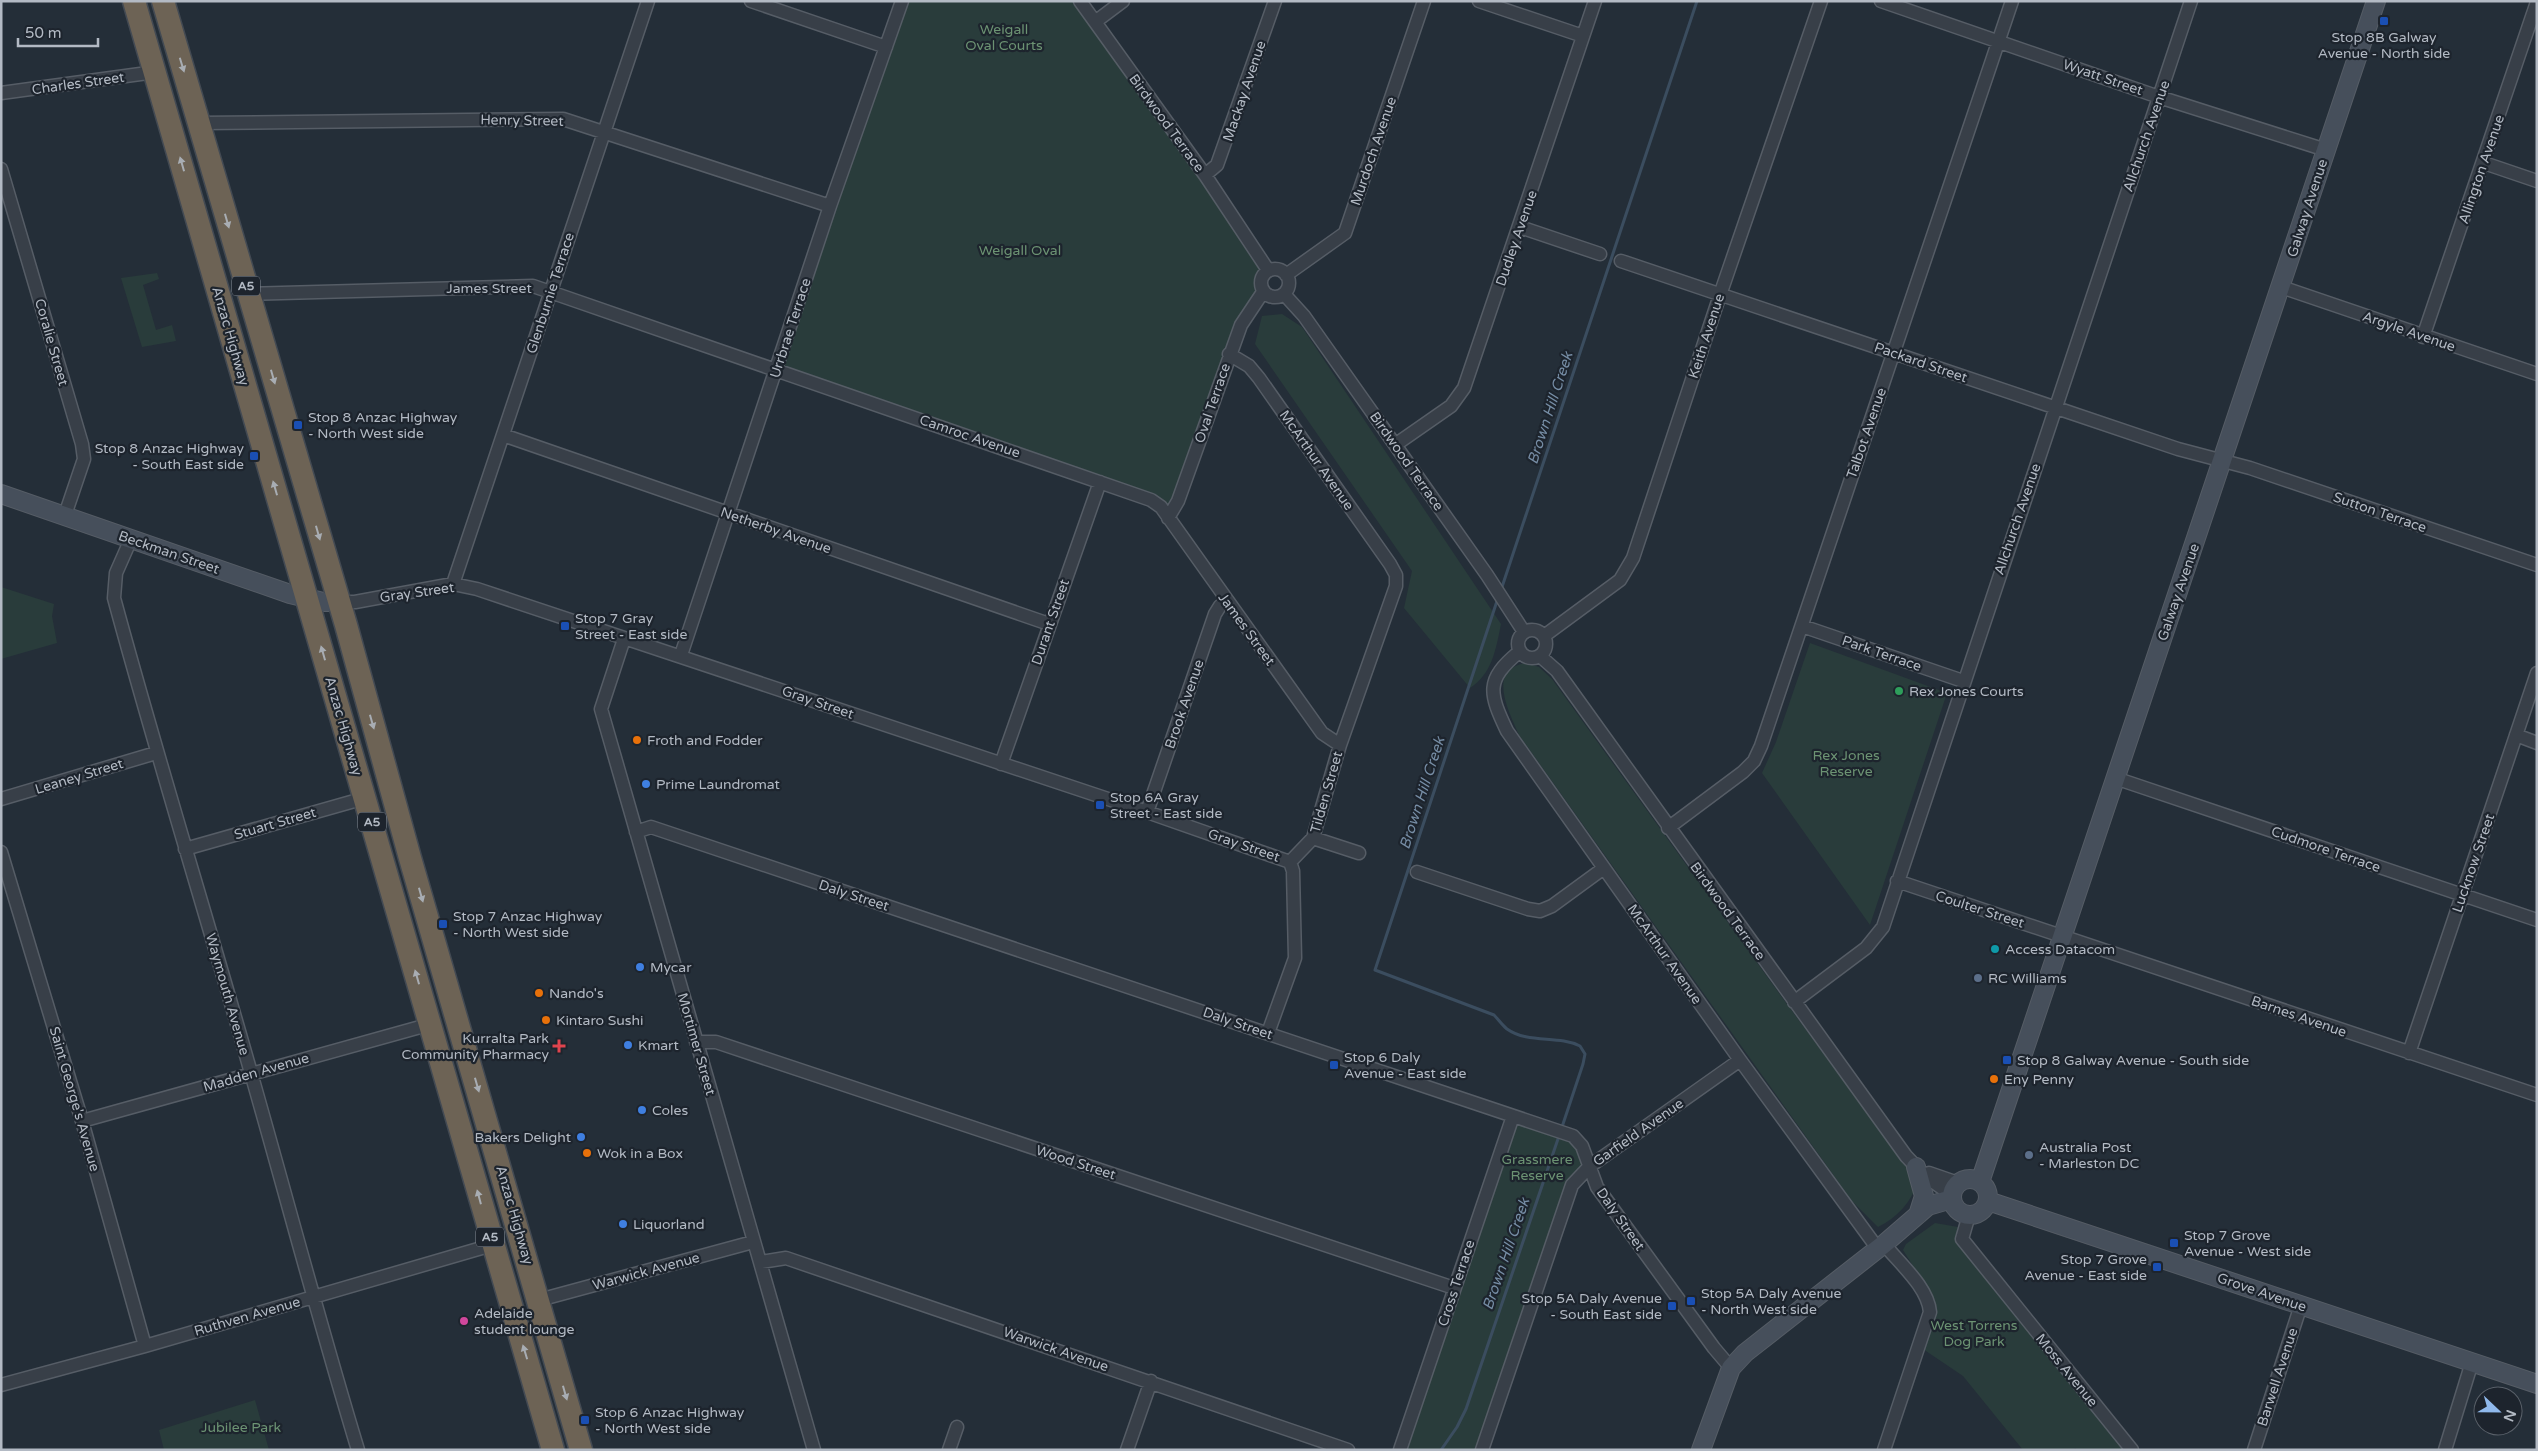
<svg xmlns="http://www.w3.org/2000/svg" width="2538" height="1451" viewBox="0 0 2538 1451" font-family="'Varela Round',sans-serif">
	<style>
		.green { fill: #293c3b }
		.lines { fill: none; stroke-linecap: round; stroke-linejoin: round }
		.stream { stroke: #3b4d5f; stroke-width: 3 }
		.street-casing { stroke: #565d66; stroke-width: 15 }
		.secondary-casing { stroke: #565d66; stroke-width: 20 }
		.highway-casing { stroke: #434a53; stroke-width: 25 }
		.street { stroke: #383f48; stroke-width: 12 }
		.secondary { stroke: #464f5b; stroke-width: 18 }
		.highway { stroke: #6d6355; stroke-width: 22 }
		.oneway { fill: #a8adb3 }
		.transit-dot { fill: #1a4fb4; stroke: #1d242d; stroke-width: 2 }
		.leisure-dot { fill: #2e9e5b; stroke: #1d242d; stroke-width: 2 }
		.food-dot { fill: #e8710a; stroke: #1d242d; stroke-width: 2 }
		.shop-dot { fill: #3f7fe0; stroke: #1d242d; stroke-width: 2 }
		.culture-dot { fill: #0f9aa8; stroke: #1d242d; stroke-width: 2 }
		.service-dot { fill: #5c6f8a; stroke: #1d242d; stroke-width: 2 }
		.health-dot { fill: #e0444e; stroke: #1d242d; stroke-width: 2 }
		.hotel-dot { fill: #d1479c; stroke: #1d242d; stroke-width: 2 }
		.labels { text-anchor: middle; stroke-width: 4.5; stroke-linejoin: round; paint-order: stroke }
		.shield { fill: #1d242d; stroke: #868d97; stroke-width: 1 }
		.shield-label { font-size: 12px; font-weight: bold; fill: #b3bac4 }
		.park-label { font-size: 14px; fill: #6c9373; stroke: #1d242d }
		.poi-label { font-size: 14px; fill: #b3bac4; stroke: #1d242d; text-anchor: start }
		.street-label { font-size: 14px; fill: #b3bac4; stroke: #1d242d }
		.water-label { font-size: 15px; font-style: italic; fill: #768da5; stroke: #1d242d }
	</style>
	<rect width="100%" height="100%" fill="#242e38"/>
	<!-- green -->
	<path class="green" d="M908,1h172l188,269 -7,11 2,11 -22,33 -67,184 -398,-141z
		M157,273l2,6 -16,6 13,45 16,-5 4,16 -34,6 -21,-69z
		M1282,314l20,13 199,297c-5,25 -9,50 -31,64l-66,-80 8,-37 -157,-227 7,-28z
		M1,587l53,17 -2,12 5,27 -56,16z
		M1810,643l137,50 -77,232 -108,-152 14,-31z
		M1526,663l13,4 13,12 229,317 137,186c-7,20 -21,36 -40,45l-26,-26 -333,-466c-10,-23 -33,-66 7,-72z
		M1513,1116l64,24 13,26 -18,19 -90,265h-80z
		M1935,1223l23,4 -1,12 5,11 162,200h-47l-2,-2 -1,2h-51l-60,-74 -40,-27 13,-37 -2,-13 -31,-49 3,-6z
		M255,1400l14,50h-105l-5,-20z"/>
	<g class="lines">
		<!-- stream -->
		<path class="stream" d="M1501,590l196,-589
			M1498,598l-123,372 119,45c4,4 8,10 13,14 21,15 51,6 73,17l5,8 -2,10 -22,66
			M1441,1450l16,-23 9,-18 93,-273"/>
		<defs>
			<path id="street" d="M751,1l135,46
				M1080,1l125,174 63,95
				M1479,1l104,35
				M1881,1l278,96 167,53
				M1095,22l28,-21
				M1,93l154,-21
				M200,123l363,-4 267,87
				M2484,163l53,18
				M1,169l81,275 2,15 -19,56
				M1205,175l12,-10 58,-164
				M1520,227l80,27
				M1621,261l557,188 72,19 287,97
				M1261 283a14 14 0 1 1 28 0a14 14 0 1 1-28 0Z
				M1286,275l59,-42 79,-232
				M2281,287l256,87
				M248,294l285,-8 618,214 10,7 161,226 18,12
				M1284,294l20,22 183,259 37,57
				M2423,337l114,-335
				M1229,354l20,12 10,12 131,186 6,11v11l-56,159 -27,93 -23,24 3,9 2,87 -27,75
				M503,435l546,189
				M1395,445l56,-39 13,-18 131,-387
				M1168,518l10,-17 63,-176 22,-33
				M131,539l-15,34 -2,25c43,159 92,316 137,475 36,126 69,252 107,377
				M453,584l195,-583
				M339,602h16l98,-18 24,5 670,223 143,50
				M1802,626l161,55
				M1518 644a14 14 0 1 1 28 0a14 14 0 1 1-28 0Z
				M1544,636l76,-56 13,-22 87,-263 101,-294
				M624,639l-23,70 213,741
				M1519,652c-34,28 -30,41 -12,79l233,329 138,189
				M681,655l149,-449 72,-205
				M1540,656l17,15 349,485 19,20 27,19
				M2516,735l21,8
				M1001,764l99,-282
				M2115,778l422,142
				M1,799l155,-46
				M1147,812l68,-198 5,-8 7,-5
				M1668,828l75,-56 11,-11 7,-15 251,-745
				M636,832l15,-5 922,309 9,10 15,41 117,161 17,20
				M1313,838l46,15
				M185,849l180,-51
				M1,852l81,269 63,225
				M1417,872l111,37 12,2 12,-5 52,-38
				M1897,881l640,214
				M1794,1002l72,-54 17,-21 308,-926
				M696,1042h20l738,246
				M2409,1053l128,-380
				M82,1121l349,-97
				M1929,1173l29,10
				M1969,1215l-7,24 170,211
				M761,1262l25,-4 562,192
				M539,1300l214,-58
				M1,1385l144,-39 347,-101
				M949,1450l8,-23
				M1127,1450l24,-69
				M1400,1450l113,-334
				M1482,1450l90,-265 18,-19 150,-106
				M1884,1450l46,-138c-2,-25 -31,-49 -46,-68
				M2254,1450l47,-145
				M2445,1450l27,-88"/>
			<path id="secondary" d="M1,494l289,100 33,8h16
				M1916,1167l8,29 -6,19
				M1952 1197a18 18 0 1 1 36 0a18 18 0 1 1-36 0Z
				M1980,1182l396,-1181
				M1988,1201l549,183
				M1701,1450l30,-82 14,-15 139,-109 44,-38 24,-7"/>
			<path id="highway" d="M134,1l419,1449
				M163,1l183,624 64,233 171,592"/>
		</defs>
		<!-- street casing -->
		<use href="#street" class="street-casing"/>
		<!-- secondary casing -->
		<use href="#secondary" class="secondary-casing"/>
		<!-- highway casing -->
		<use href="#highway" class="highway-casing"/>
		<!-- street -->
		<use href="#street" class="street"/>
		<!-- secondary -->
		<use href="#secondary" class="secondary"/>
		<!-- highway -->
		<use href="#highway" class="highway"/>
	</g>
	<!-- one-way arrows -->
	<defs><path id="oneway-solid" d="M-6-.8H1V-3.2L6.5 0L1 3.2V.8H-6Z" transform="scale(1.25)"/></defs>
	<g class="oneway">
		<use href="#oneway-solid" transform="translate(182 65) rotate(73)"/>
		<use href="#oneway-solid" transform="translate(182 164) rotate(-106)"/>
		<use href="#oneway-solid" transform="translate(227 221) rotate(74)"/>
		<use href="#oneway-solid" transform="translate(273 377) rotate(74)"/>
		<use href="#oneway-solid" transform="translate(275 488) rotate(-106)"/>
		<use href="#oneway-solid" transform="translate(318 533) rotate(74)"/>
		<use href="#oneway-solid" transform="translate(323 653) rotate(-106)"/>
		<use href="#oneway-solid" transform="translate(372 722) rotate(74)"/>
		<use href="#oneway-solid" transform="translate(421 895) rotate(74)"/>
		<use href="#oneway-solid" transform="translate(417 977) rotate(-106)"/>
		<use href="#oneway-solid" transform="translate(477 1085) rotate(74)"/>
		<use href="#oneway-solid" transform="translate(479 1197) rotate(-105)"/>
		<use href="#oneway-solid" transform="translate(525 1352) rotate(-107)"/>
		<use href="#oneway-solid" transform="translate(565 1393) rotate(74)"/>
	</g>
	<!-- markers -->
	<g class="transit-dot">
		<rect x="2379" y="16" width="10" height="10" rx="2.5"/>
		<rect x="293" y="420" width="10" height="10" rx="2.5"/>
		<rect x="249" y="451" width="10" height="10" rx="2.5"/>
		<rect x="560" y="621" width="10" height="10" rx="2.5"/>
		<rect x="1095" y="800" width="10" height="10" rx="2.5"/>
		<rect x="438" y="919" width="10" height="10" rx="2.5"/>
		<rect x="2002" y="1055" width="10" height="10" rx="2.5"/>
		<rect x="1329" y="1060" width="10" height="10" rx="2.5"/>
		<rect x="2169" y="1238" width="10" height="10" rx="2.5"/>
		<rect x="2152" y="1262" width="10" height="10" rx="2.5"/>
		<rect x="1686" y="1296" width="10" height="10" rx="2.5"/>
		<rect x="1667" y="1301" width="10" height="10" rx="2.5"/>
		<rect x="580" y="1415" width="10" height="10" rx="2.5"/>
	</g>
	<circle class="leisure-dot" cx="1899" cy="691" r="5"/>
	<g class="food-dot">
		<circle cx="637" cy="740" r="5"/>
		<circle cx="539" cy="993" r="5"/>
		<circle cx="546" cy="1020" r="5"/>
		<circle cx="1994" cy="1079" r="5"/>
		<circle cx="587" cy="1153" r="5"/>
	</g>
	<g class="shop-dot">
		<circle cx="646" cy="784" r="5"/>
		<circle cx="640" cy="967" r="5"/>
		<circle cx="628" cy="1045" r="5"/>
		<circle cx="642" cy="1110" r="5"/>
		<circle cx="581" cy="1137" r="5"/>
		<circle cx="623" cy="1224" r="5"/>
	</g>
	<circle class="culture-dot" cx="1995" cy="949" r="5"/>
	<g class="service-dot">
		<circle cx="1978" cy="978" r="5"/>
		<circle cx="2029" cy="1155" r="5"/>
	</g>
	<path class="health-dot" d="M556.5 1038.5h5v5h5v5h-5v5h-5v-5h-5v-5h5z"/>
	<circle class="hotel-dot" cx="464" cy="1321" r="5"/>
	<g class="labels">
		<!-- shield labels -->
		<g class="shield">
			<rect x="232" y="276.5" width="28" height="19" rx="4"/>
			<rect x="358" y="812.5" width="28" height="19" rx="4"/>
			<rect x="476" y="1227.5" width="28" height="19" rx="4"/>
		</g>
		<g class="shield-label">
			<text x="246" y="290">A5</text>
			<text x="372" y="826">A5</text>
			<text x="490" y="1241">A5</text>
		</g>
		<!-- park labels -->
		<g class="park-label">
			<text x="1004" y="34">Weigall<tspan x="1004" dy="16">Oval Courts</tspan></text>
			<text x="1020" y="255">Weigall Oval</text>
			<text x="1846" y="760">Rex Jones<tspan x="1846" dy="16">Reserve</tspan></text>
			<text x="1537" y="1164">Grassmere<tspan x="1537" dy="16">Reserve</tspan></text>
			<text x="1974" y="1330">West Torrens<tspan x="1974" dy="16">Dog Park</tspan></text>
			<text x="241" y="1432">Jubilee Park</text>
		</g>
		<!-- poi labels -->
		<g class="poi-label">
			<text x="2384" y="42" text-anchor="middle">Stop 8B Galway<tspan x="2384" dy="16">Avenue - North side</tspan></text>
			<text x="308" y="422">Stop 8 Anzac Highway<tspan x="308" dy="16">- North West side</tspan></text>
			<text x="244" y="453" text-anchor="end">Stop 8 Anzac Highway<tspan x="244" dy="16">- South East side</tspan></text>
			<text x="575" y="623">Stop 7 Gray<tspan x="575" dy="16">Street - East side</tspan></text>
			<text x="1909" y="696">Rex Jones Courts</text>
			<text x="647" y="745">Froth and Fodder</text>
			<text x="656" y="789">Prime Laundromat</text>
			<text x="1110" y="802">Stop 6A Gray<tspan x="1110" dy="16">Street - East side</tspan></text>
			<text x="453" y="921">Stop 7 Anzac Highway<tspan x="453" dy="16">- North West side</tspan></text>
			<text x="2005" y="954">Access Datacom</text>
			<text x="650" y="972">Mycar</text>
			<text x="1988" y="983">RC Williams</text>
			<text x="549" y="998">Nando's</text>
			<text x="556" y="1025">Kintaro Sushi</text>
			<text x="549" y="1043" text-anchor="end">Kurralta Park<tspan x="549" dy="16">Community Pharmacy</tspan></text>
			<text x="638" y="1050">Kmart</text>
			<text x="1344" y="1062">Stop 6 Daly<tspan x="1344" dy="16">Avenue - East side</tspan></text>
			<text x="2017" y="1065">Stop 8 Galway Avenue - South side</text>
			<text x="2004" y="1084">Eny Penny</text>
			<text x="652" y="1115">Coles</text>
			<text x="571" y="1142" text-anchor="end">Bakers Delight</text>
			<text x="2039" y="1152">Australia Post<tspan x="2039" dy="16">- Marleston DC</tspan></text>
			<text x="597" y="1158">Wok in a Box</text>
			<text x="633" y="1229">Liquorland</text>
			<text x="2184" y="1240">Stop 7 Grove<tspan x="2184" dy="16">Avenue - West side</tspan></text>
			<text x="2147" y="1264" text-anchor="end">Stop 7 Grove<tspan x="2147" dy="16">Avenue - East side</tspan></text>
			<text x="1701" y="1298">Stop 5A Daly Avenue<tspan x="1701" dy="16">- North West side</tspan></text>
			<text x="1662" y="1303" text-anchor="end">Stop 5A Daly Avenue<tspan x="1662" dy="16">- South East side</tspan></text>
			<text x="474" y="1318">Adelaide<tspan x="474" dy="16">student lounge</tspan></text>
			<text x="595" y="1417">Stop 6 Anzac Highway<tspan x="595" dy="16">- North West side</tspan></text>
		</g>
		<!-- street labels -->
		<g class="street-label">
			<text transform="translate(2103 77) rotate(19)" y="5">Wyatt Street</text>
			<text transform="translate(78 83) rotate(-8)" y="5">Charles Street</text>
			<text transform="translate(1244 91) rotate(-71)" y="5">Mackay Avenue</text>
			<text transform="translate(522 120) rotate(1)" y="5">Henry Street</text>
			<text transform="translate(1167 123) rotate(54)" y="5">Birdwood Terrace</text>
			<text transform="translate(2146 136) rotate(-71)" y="5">Allchurch Avenue</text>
			<text transform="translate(1373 151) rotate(-71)" y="5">Murdoch Avenue</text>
			<text transform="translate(2481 169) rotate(-71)" y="5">Allington Avenue</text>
			<text transform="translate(2307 208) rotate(-72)" y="5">Galway Avenue</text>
			<text transform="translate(1516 238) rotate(-71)" y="5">Dudley Avenue</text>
			<text x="489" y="293">James Street</text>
			<text transform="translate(550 293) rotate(-72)" y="5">Glenburnie Terrace</text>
			<text transform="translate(790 328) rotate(-72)" y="5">Urrbrae Terrace</text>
			<text transform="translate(2409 331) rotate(19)" y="5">Argyle Avenue</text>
			<text transform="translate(231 336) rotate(74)" y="5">Anzac Highway</text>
			<text transform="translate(1706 336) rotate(-72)" y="5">Keith Avenue</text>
			<text transform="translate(52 342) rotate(74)" y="5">Coralie Street</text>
			<text transform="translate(1921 362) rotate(19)" y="5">Packard Street</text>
			<text transform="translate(1212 403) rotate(-71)" y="5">Oval Terrace</text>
			<text transform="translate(1866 433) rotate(-71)" y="5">Talbot Avenue</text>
			<text transform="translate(970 436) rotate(19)" y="5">Camroc Avenue</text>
			<text transform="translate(1317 460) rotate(55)" y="5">McArthur Avenue</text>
			<text transform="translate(1407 461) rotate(55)" y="5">Birdwood Terrace</text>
			<text transform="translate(2380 512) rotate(19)" y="5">Sutton Terrace</text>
			<text transform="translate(2017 519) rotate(-71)" y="5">Allchurch Avenue</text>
			<text transform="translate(776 530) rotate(19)" y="5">Netherby Avenue</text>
			<text transform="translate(169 552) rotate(19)" y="5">Beckman Street</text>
			<text transform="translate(417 592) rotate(-8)" y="5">Gray Street</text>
			<text transform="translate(2178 592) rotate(-71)" y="5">Galway Avenue</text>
			<text transform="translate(1050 622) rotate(-71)" y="5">Durant Street</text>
			<text transform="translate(1247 629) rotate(54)" y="5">James Street</text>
			<text transform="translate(1882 653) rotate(19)" y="5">Park Terrace</text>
			<text transform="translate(818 702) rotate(19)" y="5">Gray Street</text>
			<text transform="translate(1184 704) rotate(-71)" y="5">Brook Avenue</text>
			<text transform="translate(344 726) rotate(74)" y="5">Anzac Highway</text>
			<text transform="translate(79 776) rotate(-17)" y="5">Leaney Street</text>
			<text transform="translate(1326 792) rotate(-74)" y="5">Tilden Street</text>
			<text transform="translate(275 823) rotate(-16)" y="5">Stuart Street</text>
			<text transform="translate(1244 845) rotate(19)" y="5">Gray Street</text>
			<text transform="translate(2326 849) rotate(19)" y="5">Cudmore Terrace</text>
			<text transform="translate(2473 863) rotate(-71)" y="5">Lucknow Street</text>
			<text transform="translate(854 895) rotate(18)" y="5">Daly Street</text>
			<text transform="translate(1980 909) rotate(18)" y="5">Coulter Street</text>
			<text transform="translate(1728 911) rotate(54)" y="5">Birdwood Terrace</text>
			<text transform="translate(1665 954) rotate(55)" y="5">McArthur Avenue</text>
			<text transform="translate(228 994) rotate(74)" y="5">Waymouth Avenue</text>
			<text transform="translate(2299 1016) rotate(19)" y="5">Barnes Avenue</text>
			<text transform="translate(1238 1023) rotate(19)" y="5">Daly Street</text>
			<text transform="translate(697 1044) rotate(74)" y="5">Mortimer Street</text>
			<text transform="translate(256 1072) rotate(-16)" y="5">Madden Avenue</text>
			<text transform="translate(75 1099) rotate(74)" y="5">Saint George's Avenue</text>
			<text transform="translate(1638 1132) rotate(-35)" y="5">Garfield Avenue</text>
			<text transform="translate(1076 1162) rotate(18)" y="5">Wood Street</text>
			<text transform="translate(515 1215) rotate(74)" y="5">Anzac Highway</text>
			<text transform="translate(1621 1219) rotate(55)" y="5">Daly Street</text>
			<text transform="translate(646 1271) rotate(-15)" y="5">Warwick Avenue</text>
			<text transform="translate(1456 1283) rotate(-72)" y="5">Cross Terrace</text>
			<text transform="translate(2262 1292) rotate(19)" y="5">Grove Avenue</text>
			<text transform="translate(247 1316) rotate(-16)" y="5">Ruthven Avenue</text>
			<text transform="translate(1056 1349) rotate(19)" y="5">Warwick Avenue</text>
			<text transform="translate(2067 1370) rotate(51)" y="5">Moss Avenue</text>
			<text transform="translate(2277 1377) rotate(-72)" y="5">Barwell Avenue</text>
		</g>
		<!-- water labels -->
		<g class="water-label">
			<text transform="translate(1550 408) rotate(-72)" y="5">Brown Hill Creek</text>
			<text transform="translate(1422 793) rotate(-72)" y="5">Brown Hill Creek</text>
			<text transform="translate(1506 1254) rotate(-71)" y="5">Brown Hill Creek</text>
		</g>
	</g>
	<!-- border -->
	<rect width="2538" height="1451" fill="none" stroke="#b3bac4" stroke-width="5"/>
	<!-- north arrow -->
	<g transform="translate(2498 1411) rotate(112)"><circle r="24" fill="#1d242d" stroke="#596069"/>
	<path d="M0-4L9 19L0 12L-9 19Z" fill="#90b9ec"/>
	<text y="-8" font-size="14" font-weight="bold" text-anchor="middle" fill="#b3bac4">N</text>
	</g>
	<!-- scale -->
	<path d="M18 38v8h80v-8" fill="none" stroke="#b3bac4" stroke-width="2.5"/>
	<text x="25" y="38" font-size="15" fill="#b3bac4" stroke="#1d242d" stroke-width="4" paint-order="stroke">50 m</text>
</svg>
